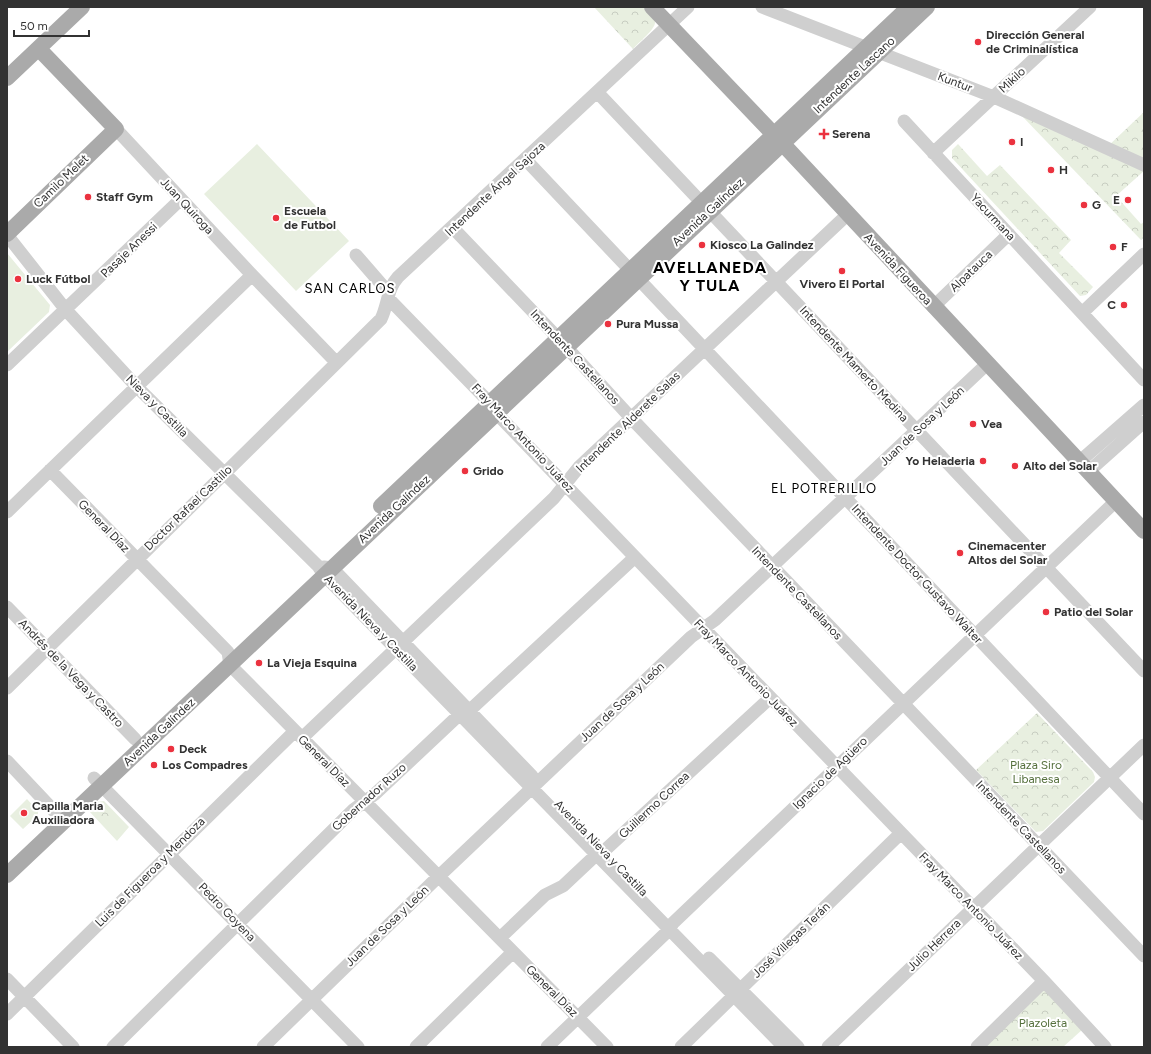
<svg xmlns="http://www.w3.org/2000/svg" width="1151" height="1054" viewBox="0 0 1151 1054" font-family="Figtree,sans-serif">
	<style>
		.green { fill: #e8efe0 }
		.park { fill: url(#park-crowns) }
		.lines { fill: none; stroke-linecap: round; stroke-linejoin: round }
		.minor { stroke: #cfcfcf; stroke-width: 13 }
		.major { stroke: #aaa; stroke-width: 16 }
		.poi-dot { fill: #eb323f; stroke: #fff; stroke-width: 1.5 }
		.labels { text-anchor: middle; stroke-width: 4; stroke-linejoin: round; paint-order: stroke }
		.poi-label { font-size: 12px; font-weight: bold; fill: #323232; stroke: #fff; text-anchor: start }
		.street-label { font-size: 12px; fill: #323232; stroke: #fff }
		.park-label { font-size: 12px; fill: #55703d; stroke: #fff }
		.neighbourhood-label { font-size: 13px; letter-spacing: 1px; fill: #000; stroke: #fff }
		.district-label { font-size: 16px; font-weight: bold; letter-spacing: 1px; fill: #000; stroke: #fff }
	</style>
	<defs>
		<pattern id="park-crowns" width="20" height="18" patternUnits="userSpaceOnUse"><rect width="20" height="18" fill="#e8efe0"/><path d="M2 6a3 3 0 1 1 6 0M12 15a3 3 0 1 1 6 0" fill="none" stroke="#c7cdc1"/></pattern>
	</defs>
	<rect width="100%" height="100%" fill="#fff"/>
	<!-- green -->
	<path class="green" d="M257,144l92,97 -53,50 -92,-97z
		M7,253l43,52 -1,7 -42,40z
		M27,799l11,12v4l-15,14 -13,-13z
		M104,801l25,26 -12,14 -28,-30 8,-9z"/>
	<!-- park -->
	<path class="park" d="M594,7h49c4,4 11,9 12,15 1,7 -17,21 -22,27z
		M1144,112v53l-38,-17z
		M1022,116l122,55 -28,25 25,28 3,-2v15l-3,3z
		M958,144l29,32 13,-11 71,75 -12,13 34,34 -7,8 -6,1 -128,-138v-8z
		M1037,713l56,59 2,5 -1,5 -51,49 -7,1 -60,-62z
		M106,810l5,7 -2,7h-5l-4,-9z
		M1043,990l4,1 36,38 -20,18h-79z"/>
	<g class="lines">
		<!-- minor -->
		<path class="minor" d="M762,7l232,90 150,68
			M598,93l546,578
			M904,121l240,259
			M116,129l136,146 84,87
			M933,153l157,-146
			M526,160l618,654
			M453,228l105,110 74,81 512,537
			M7,235l59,75 71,77 181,179 6,9 460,472
			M356,255l33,38
			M388,298l102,105 6,10 548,568 61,66
			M933,307l76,-73
			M1082,313l62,-59
			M7,365l174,-166
			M1079,462l65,-57
			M50,470l178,182 2,13 377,382
			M1088,472l56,-50
			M7,512l245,-237
			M324,567l8,1 200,208
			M7,607l128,132
			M7,688l374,-369c7,-14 6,-30 17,-42l290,-270
			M302,738l252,-240 25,-31 268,-252
			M7,761l50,53
			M94,778l264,269
			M500,938l45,-43 18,-9 33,-31 8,-4 166,-153
			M709,958l89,89
			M7,979l66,68
			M7,1014l288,-283
			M113,1047l240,-237 22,-16 84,-79 10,-4 165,-153
			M263,1047l175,-170 253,-240 24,-17 272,-256
			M416,1047l97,-95
			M547,1047l122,-117 4,-7 443,-422
			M681,1047l220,-214
			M828,1047l316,-302
			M977,1047l67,-66"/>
		<!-- major -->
		<path class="major" d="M652,7l130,136 362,388
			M7,78l75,-71
			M7,234l109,-105 -77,-80
			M381,506l528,-499
			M7,875l920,-868"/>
	</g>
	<!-- markers -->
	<g class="poi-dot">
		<circle cx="978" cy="42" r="4"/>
		<path d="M822 128h4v4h4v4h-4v4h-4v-4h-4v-4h4z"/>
		<circle cx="1012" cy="142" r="4"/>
		<circle cx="1051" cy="170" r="4"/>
		<circle cx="88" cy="197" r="4"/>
		<circle cx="1128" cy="200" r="4"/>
		<circle cx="1084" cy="205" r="4"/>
		<circle cx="276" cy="218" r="4"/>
		<circle cx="702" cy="245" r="4"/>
		<circle cx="1113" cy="247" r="4"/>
		<circle cx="842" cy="271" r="4"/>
		<circle cx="18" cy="279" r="4"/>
		<circle cx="1124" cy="305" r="4"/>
		<circle cx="608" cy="324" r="4"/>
		<circle cx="973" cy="424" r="4"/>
		<circle cx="983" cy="461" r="4"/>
		<circle cx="1015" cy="466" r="4"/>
		<circle cx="465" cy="471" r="4"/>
		<circle cx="960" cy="553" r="4"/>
		<circle cx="1046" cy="612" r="4"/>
		<circle cx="259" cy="663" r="4"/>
		<circle cx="171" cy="749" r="4"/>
		<circle cx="154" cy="765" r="4"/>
		<circle cx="24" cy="813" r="4"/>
	</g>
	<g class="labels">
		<!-- poi labels -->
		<g class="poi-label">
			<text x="986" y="39">Dirección General<tspan x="986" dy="14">de Criminalística</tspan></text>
			<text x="832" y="138">Serena</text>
			<text x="1020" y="146">I</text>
			<text x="1059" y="174">H</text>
			<text x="96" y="201">Staff Gym</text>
			<text x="1120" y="204" text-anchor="end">E</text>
			<text x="1092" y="209">G</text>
			<text x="284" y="215">Escuela<tspan x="284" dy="14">de Futbol</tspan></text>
			<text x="710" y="249">Kiosco La Galindez</text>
			<text x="1121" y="251">F</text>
			<text x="26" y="283">Luck Fútbol</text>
			<text x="842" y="288" text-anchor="middle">Vivero El Portal</text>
			<text x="1116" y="309" text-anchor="end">C</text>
			<text x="616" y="328">Pura Mussa</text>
			<text x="981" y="428">Vea</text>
			<text x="975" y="465" text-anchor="end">Yo Heladeria</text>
			<text x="1023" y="470">Alto del Solar</text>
			<text x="473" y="475">Grido</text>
			<text x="968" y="550">Cinemacenter<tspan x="968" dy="14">Altos del Solar</tspan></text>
			<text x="1054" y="616">Patio del Solar</text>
			<text x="267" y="667">La Vieja Esquina</text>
			<text x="179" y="753">Deck</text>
			<text x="162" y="769">Los Compadres</text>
			<text x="32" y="810">Capilla Maria<tspan x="32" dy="14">Auxiliadora</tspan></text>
		</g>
		<!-- street labels -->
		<g class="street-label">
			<text transform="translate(854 75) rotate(-43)" y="4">Intendente Lascano</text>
			<text transform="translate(1012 80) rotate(-43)" y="4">Mikilo</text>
			<text transform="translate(955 82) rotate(21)" y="4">Kuntur</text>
			<text transform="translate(61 181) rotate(-44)" y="4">Camilo Melet</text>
			<text transform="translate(495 189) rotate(-43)" y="4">Intendente Ángel Sajoza</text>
			<text transform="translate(187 206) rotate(47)" y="4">Juan Quiroga</text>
			<text transform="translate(708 212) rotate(-43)" y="4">Avenida Galíndez</text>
			<text transform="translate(993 217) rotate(47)" y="4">Yacurmana</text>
			<text transform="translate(129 250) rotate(-44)" y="4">Pasaje Anessi</text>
			<text transform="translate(898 269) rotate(47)" y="4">Avenida Figueroa</text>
			<text transform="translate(971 271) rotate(-44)" y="4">Alpatauca</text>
			<text transform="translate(575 357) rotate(47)" y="4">Intendente Castellanos</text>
			<text transform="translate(854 364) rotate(47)" y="4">Intendente Mamerto Medina</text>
			<text transform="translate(157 406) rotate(45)" y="4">Nieva y Castilla</text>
			<text transform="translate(628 422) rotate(-44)" y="4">Intendente Alderete Salas</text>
			<text transform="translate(922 426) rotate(-43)" y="4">Juan de Sosa y León</text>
			<text transform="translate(523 438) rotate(47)" y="4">Fray Marco Antonio Juárez</text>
			<text transform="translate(188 508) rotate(-44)" y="4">Doctor Rafael Castillo</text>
			<text transform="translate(394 509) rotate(-43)" y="4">Avenida Galíndez</text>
			<text transform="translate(104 526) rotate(46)" y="4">General Díaz</text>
			<text transform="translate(917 574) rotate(47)" y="4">Intendente Doctor Gustavo Walter</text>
			<text transform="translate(797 593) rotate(46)" y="4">Intendente Castellanos</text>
			<text transform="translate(371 623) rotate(46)" y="4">Avenida Nieva y Castilla</text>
			<text transform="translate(71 673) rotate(46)" y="4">Andrés de la Vega y Castro</text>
			<text transform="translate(746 673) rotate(46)" y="4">Fray Marco Antonio Juárez</text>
			<text transform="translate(622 702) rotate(-43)" y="4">Juan de Sosa y León</text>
			<text transform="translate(159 732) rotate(-43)" y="4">Avenida Galíndez</text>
			<text transform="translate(324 761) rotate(45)" y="4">General Díaz</text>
			<text transform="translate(830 773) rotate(-44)" y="4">Ignacio de Agüero</text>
			<text transform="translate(369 797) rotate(-42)" y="4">Gobernador Ruzo</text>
			<text transform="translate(654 805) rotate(-43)" y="4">Guillermo Correa</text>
			<text transform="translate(1021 827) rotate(46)" y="4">Intendente Castellanos</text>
			<text transform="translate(601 848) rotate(46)" y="4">Avenida Nieva y Castilla</text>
			<text transform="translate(150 872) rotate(-45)" y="4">Luis de Figueroa y Mendoza</text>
			<text transform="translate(971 906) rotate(46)" y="4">Fray Marco Antonio Juárez</text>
			<text transform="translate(227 912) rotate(46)" y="4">Pedro Goyena</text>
			<text transform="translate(387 926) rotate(-44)" y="4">Juan de Sosa y León</text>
			<text transform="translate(791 940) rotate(-44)" y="4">José Villegas Terán</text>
			<text transform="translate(934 945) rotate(-44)" y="4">Julio Herrera</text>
			<text transform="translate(552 991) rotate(45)" y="4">General Díaz</text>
		</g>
		<!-- park labels -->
		<g class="park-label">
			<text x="1036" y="769">Plaza Siro<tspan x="1036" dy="14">Libanesa</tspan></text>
			<text x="1043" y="1027">Plazoleta</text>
		</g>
		<!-- neighbourhood labels -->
		<g class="neighbourhood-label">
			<text x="350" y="293">SAN CARLOS</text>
			<text x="824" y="493">EL POTRERILLO</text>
		</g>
		<!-- district labels -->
		<g class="district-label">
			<text x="710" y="273">AVELLANEDA<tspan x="710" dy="18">Y TULA</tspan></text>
		</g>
	</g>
	<!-- border -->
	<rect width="1151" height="1054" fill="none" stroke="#323232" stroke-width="16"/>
	<!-- scale -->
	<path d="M14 30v6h75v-6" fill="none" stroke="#323232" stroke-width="2"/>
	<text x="20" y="30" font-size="12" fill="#323232" stroke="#ffffff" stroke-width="3" paint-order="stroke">50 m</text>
</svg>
